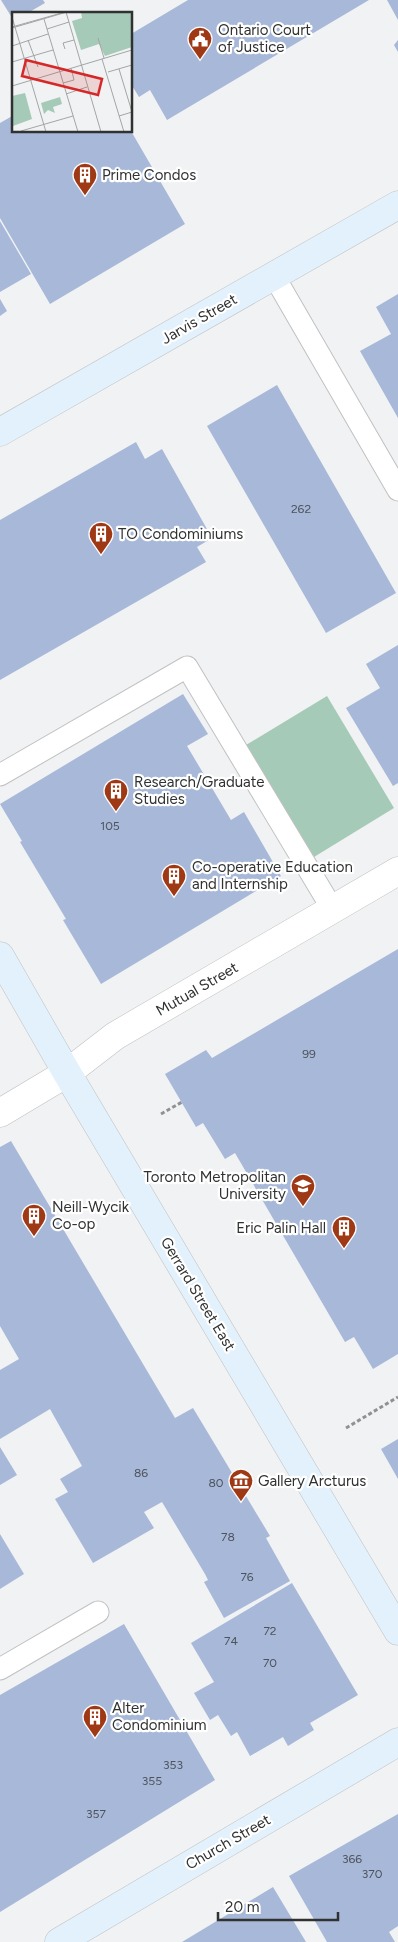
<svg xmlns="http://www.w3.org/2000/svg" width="398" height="1942" viewBox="0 0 398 1942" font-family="Figtree,sans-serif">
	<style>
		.green { fill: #a6cab8 }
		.building { fill: #a7b8d9 }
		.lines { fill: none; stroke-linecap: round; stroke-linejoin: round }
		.lane-casing { stroke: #c0c1c2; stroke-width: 23 }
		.street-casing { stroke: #c0c1c2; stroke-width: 29 }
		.secondary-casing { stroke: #c0c1c2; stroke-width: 29 }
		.path { stroke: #909192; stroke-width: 3; stroke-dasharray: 4 2.5; stroke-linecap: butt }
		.lane { stroke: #fff; stroke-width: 21 }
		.street { stroke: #fff; stroke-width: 28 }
		.secondary { stroke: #e2f1fb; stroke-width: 28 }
		.labels { text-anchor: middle; stroke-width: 4.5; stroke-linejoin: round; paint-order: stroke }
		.number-label { font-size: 12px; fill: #4e535b }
		.poi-label { font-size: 15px; fill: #303131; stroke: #fff; text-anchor: start }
		.street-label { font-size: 15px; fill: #303131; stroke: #fff }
		.inset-road { fill: none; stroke: #a4a5a5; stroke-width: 1 }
		.view { fill: #d62828; fill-opacity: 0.15; stroke: #d62828; stroke-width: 2.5 }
		.inset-edge { fill: none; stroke: #303131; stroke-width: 2.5 }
	</style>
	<rect width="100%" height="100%" fill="#f1f2f3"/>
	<!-- green -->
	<path class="green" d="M327,696l67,112 -80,49 -68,-112z"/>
	<!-- building -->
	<path class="building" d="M1,0h42l2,3 -19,11h-12v7z
		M188,0h181l-202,120 -17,-30 -11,7 -8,-13v-50z
		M387,0h11v20z
		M398,40v12l-4,-7z
		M14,115v16h117l54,93 -135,80 -50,-86v-95z
		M0,221l31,53 -31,18z
		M398,294v124l-38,-67 31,-17 -15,-27z
		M0,299l7,12 -7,5z
		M277,385l119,208 -70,40 -119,-207z
		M136,442l9,17 17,-10 50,89 -15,9 9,15 -206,118v-160z
		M398,645v138l-5,3 -47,-78 34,-20 -14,-24z
		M183,694l25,40 -21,12 44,74 13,-8 37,64 -180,108 -38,-64 3,-1 -46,-77 2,-1 -22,-37z
		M398,949v405l-25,15 -19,-32 -9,5 -110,-189 -10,6 -22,-36 -7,4 -31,-53 41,-24 6,8z
		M11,1141l164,277 18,-10 77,128 -4,2 24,43 -66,37 -20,-36 4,-2 -3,-6 -43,-72 -18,10 10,16 -61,35 -38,-64 13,-7 -8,-13 22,-13 -32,-57 -50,30v-69l19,-11 -19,-33v-179z
		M398,1439v40l-17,-30z
		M0,1447l17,28 -17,10z
		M0,1534l24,40 -24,15z
		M292,1583l66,112 -48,28 4,7 -26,16 -5,-9 -33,19 -13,-24 -6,4 -13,-21 -8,5 -16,-27 20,-11 -23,-39z
		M124,1624l91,156 -215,132v-217z
		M398,1814v112l-9,6 6,10h-68l-38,-66z
		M273,1887l33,55h-124z"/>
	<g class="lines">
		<defs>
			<path id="lane" d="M274,276l124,214
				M0,775l187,-108 146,243
				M0,1669l98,-57"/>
			<path id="street" d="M0,1113l67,-40 48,-37 283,-165"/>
			<path id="secondary" d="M0,432l398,-227
				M0,956l67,117 331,558
				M59,1942l339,-200"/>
		</defs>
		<!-- lane casing -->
		<use href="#lane" class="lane-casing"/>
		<!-- street casing -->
		<use href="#street" class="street-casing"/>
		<!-- secondary casing -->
		<use href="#secondary" class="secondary-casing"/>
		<!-- path -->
		<path class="path" d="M161,1114l21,-12
			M346,1428l52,-31"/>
		<!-- lane -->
		<use href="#lane" class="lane"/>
		<!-- street -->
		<use href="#street" class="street"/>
		<!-- secondary -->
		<use href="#secondary" class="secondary"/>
	</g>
	<!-- icons -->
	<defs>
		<symbol id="civic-pin" viewBox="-11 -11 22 30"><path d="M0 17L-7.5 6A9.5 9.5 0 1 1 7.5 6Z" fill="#9f3915" stroke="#fff"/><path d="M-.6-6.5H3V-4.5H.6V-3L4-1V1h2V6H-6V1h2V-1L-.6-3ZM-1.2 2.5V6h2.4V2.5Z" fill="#fff"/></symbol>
		<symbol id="building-pin" viewBox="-11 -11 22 30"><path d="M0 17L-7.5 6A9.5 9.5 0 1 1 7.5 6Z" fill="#9f3915" stroke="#fff"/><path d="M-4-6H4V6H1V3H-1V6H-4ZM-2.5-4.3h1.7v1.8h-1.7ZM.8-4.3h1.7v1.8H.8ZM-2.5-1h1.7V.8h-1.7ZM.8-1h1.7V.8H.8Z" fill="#fff"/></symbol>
		<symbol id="university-pin" viewBox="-11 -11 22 30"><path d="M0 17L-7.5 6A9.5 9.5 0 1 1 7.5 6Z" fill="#9f3915" stroke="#fff"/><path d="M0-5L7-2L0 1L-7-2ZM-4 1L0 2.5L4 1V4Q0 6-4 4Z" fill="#fff"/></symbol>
		<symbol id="museum-pin" viewBox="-11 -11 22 30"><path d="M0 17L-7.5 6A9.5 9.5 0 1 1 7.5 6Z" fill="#9f3915" stroke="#fff"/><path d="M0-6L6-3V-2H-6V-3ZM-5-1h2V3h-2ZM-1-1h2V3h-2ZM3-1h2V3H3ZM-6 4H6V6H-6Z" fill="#fff"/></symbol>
	</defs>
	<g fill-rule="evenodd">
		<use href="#civic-pin" x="186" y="25" width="28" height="38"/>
		<use href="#building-pin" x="71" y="161" width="28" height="38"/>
		<use href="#building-pin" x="87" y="520" width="28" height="38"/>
		<use href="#building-pin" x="102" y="777" width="28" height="38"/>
		<use href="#building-pin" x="160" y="862" width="28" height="38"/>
		<use href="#university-pin" x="289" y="1172" width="28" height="38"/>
		<use href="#building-pin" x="20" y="1202" width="28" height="38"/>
		<use href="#building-pin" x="330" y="1214" width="28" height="38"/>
		<use href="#museum-pin" x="227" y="1467" width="28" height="38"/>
		<use href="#building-pin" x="81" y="1703" width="28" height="38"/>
	</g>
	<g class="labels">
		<!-- number labels -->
		<g class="number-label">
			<text x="301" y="513">262</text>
			<text x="110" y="830">105</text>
			<text x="309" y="1058">99</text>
			<text x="141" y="1477">86</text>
			<text x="216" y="1487">80</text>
			<text x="228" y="1541">78</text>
			<text x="247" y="1581">76</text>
			<text x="270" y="1635">72</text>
			<text x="231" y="1645">74</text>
			<text x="270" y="1667">70</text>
			<text x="173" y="1769">353</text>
			<text x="152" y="1785">355</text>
			<text x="96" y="1818">357</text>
			<text x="352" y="1863">366</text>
			<text x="372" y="1878">370</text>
		</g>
		<!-- poi labels -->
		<g class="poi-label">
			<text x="218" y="35">Ontario Court<tspan x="218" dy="17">of Justice</tspan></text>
			<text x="102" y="180">Prime Condos</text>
			<text x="118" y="539">TO Condominiums</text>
			<text x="134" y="787">Research/Graduate<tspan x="134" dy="17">Studies</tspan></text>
			<text x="192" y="872">Co-operative Education<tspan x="192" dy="17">and Internship</tspan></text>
			<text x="286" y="1182" text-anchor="end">Toronto Metropolitan<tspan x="286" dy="17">University</tspan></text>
			<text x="52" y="1212">Neill-Wycik<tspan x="52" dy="17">Co-op</tspan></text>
			<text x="326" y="1233" text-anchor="end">Eric Palin Hall</text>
			<text x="258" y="1486">Gallery Arcturus</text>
			<text x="112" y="1713">Alter<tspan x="112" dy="17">Condominium</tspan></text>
		</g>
		<!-- street labels -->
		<g class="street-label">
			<text transform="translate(199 319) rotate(-30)" y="5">Jarvis Street</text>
			<text transform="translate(197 989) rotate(-30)" y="5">Mutual Street</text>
			<text transform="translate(198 1294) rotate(59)" y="5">Gerrard Street East</text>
			<text transform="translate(228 1842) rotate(-30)" y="5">Church Street</text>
		</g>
	</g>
	<!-- overview -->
	<g transform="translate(12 12)">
		<rect width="120" height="120" fill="#f1f2f3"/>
		<path d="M69,0h51v35l-27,9 -6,-12 -18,6 -9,-29 10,-3zM13,81l7,26 -19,7 -1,-30zM48,85l2,7 -9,3 2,6 -7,-3 -4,4 -3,-11z" fill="#a6cab8"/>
		<path class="inset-road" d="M54,0l35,120M0,5l34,115M32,7l34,113M0,15l53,-15M0,16l55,-16M35,17l22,-7M86,26l6,20M16,28l10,27M0,34l36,-12M53,37l-2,-6 11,-3M90,47l22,73M0,50l41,-12M107,57l13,43 -13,4M96,60l24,-7M51,71l11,-3 -3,-12M0,74l120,-36M54,82l21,-7M9,119l52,-15"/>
		<path class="view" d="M14,48l76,19 -4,16 -76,-19z"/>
		<rect width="120" height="120" class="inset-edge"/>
	</g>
	<!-- scale -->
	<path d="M218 1912v8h120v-8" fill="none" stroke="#303131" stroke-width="2.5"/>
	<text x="225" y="1912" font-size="15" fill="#303131" stroke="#ffffff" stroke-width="4" paint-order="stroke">20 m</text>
</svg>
